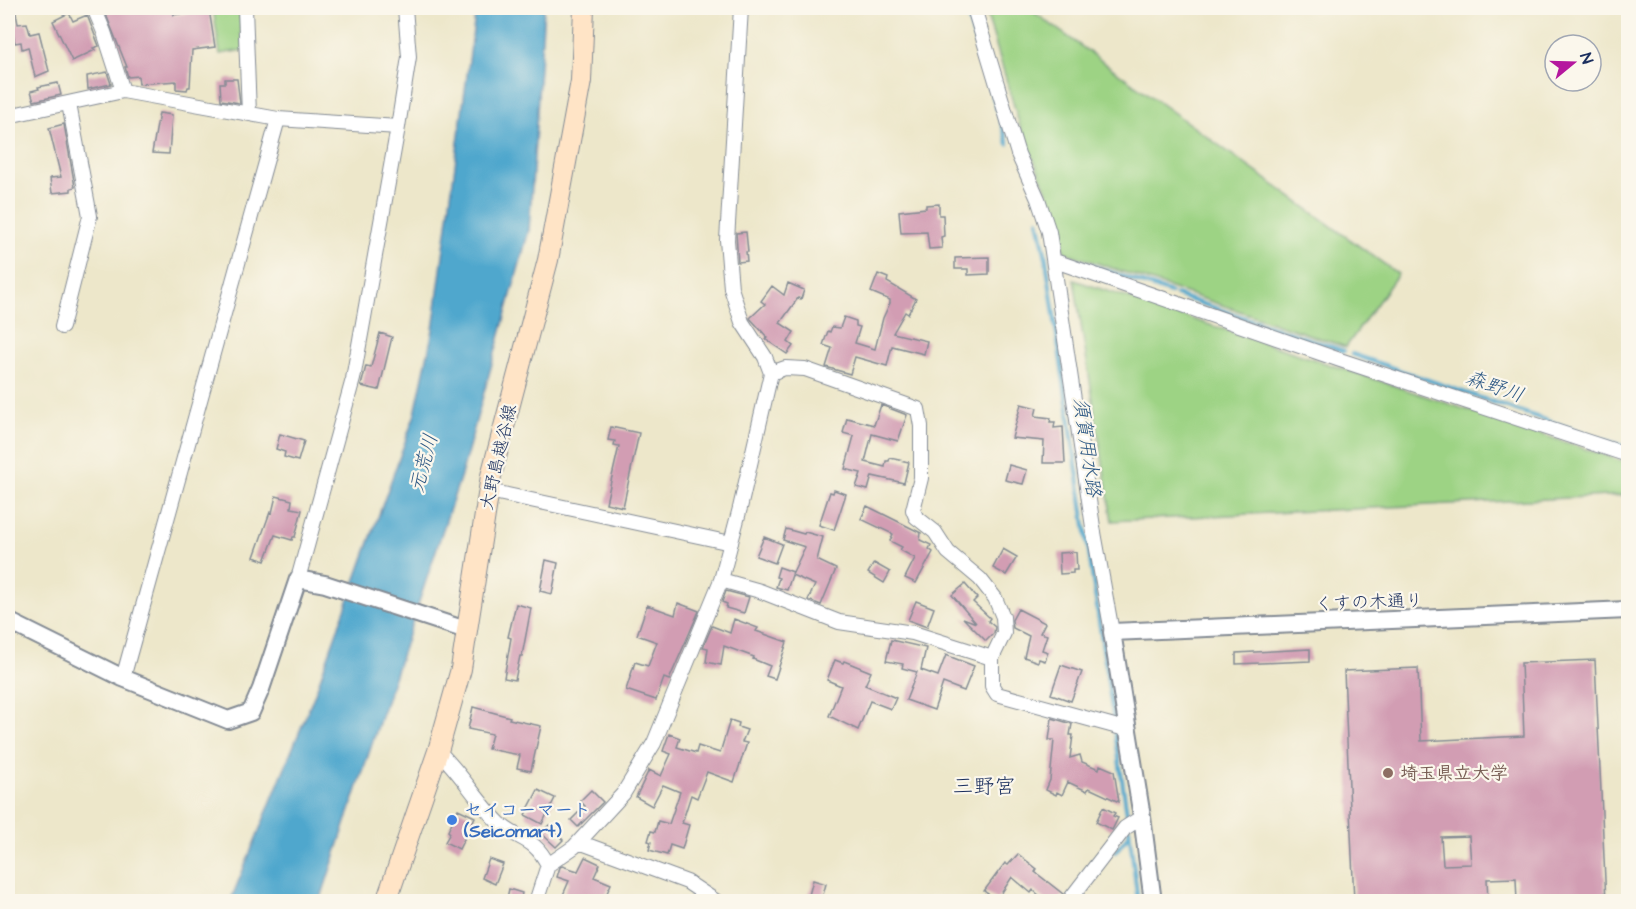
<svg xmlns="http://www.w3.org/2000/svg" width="1636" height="909" viewBox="0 0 1636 909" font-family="'Architects Daughter','Klee One',sans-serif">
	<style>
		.green { fill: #9dd384; stroke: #5c8171; stroke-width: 1.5 }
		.water { fill: #50a7cd; stroke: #366b96; stroke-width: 1.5 }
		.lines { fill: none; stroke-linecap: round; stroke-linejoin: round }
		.stream { stroke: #50a7cd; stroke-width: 4 }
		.building { fill: #d29db3; fill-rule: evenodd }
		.minor-casing { stroke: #848b94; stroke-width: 16 }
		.tertiary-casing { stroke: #848b94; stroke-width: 20 }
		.secondary-casing { stroke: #848b94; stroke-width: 22 }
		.minor { stroke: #fff; stroke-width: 14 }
		.tertiary { stroke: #fff; stroke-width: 16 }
		.secondary { stroke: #ffe4c6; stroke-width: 20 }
		.education-dot { fill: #8d6e63; stroke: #fbf7ec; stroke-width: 2 }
		.shop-dot { fill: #3f7fe0; stroke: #fbf7ec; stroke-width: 2 }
		.labels { text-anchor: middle; stroke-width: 4.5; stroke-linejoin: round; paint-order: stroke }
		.street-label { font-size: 18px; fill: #1b2f5e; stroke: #fbf7ec }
		.education-label { font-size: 18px; font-weight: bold; fill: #785e54; stroke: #fbf7ec; text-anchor: start }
		.shop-label { font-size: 18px; font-weight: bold; fill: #366cbe; stroke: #fbf7ec; text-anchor: start }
		.water-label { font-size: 20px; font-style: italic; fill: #2e5985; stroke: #fbf7ec }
		.quarter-label { font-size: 21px; fill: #1b2f5e; stroke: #fbf7ec }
	</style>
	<rect width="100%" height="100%" fill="#fbf7ec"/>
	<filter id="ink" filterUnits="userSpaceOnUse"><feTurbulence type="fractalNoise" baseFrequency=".0167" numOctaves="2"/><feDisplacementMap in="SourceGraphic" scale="12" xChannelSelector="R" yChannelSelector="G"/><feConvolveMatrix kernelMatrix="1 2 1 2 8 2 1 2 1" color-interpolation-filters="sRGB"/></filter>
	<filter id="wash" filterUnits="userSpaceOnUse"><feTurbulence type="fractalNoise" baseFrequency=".008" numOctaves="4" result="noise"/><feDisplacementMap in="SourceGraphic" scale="24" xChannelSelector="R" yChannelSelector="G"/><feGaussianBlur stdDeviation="1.35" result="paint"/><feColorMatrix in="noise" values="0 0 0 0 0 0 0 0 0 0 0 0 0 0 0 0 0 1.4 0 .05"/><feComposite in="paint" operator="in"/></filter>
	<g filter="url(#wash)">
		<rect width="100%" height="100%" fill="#ede7ca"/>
		<!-- green -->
		<path class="green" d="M213,8h26l5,42 -24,4z
			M985,8h43l370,266 -52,73 -282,-95 -3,-26 -41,-100z
			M1074,280l554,183v32l-516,26z"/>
		<!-- water -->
		<path class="water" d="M476,8h68l-15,222 -67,242 -142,429 -90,1 84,-206 101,-282 18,-84z"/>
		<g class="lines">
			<!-- stream -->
			<path class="stream" d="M965,8l43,136
				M1038,220l7,33 69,470
				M1071,259l100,34
				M1176,295l168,56
				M1352,354l276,94
				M1115,731l13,90
				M1129,829l9,73
				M1115,852l14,-17"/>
		</g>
		<g id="blocks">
			<!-- building -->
			<path class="building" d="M8,8h7l3,16 9,-1 3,11 9,-2 10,39 -14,6 -7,-30 -6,2 -1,-7 -6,1 -3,-14 -3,1z
				M128,8h44l2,7 35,-6 6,38 -23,3 -2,37h-2l-1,3 -11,-1v-8l-37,3 -1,-8 -10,1 -3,-10h2l-22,-55z
				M69,13l4,8 14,-6 12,31 -6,2 2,2 -23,11 -19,-40z
				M107,72l4,12 -23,5 -1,-13z
				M225,79h12l3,24 -19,-3 -1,-17h5z
				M58,83l3,12 -27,6 -3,-10 8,-2 -1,-2z
				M159,113l13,2 -3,39 -17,-1z
				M64,124l11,63 -4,1v3l-19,2 -2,-15 11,-1 -12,-49z
				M939,204v11h4l1,21 -3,1 1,11 -13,1 -2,-17 -26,1 -2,-22 27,-3v-3z
				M746,232l2,20h-2l1,9 -9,1 -2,-29z
				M989,257v17l-21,1v-6h-13v-11z
				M878,274l10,4 -1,4 29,17 -8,15 -3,-2 -12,21 34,8 -3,13 -32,-8 -5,20 -32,-9 -5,17 -24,-7 6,-19 -9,-3 5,-14 2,1 2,-5 8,1 4,-11 12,4v5l4,1 -5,16 20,6 8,-31 7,-15v-3l-19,-8z
				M788,283l16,7 -3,9 -3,-1 -18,25 14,9 -6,10 5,4 -6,8 -22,-15 2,-2 -17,-19 15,-14 -4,-3 11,-15 12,9z
				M380,333l12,4 -13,53 -18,-4 5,-20 5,1z
				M1021,404l16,4 -2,8 16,2 -1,4h5l-1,6 9,-1 2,36h-22l1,-22 -32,-3z
				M881,405l26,10 -9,26 -26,-7 -7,28 20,5 1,-6h3l1,-3 19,4 -5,21 -32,-7 -4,14 -12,-3 5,-14 -16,-4 9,-33 -11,-3 4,-15 27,7z
				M611,427l28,6 -16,74 -17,-4 13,-57 -5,-1 1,-4 -7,-1z
				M280,434l24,7 -6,20 -14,-4 1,-5 -9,-3z
				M1009,465l18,5 -4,14 -18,-4z
				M834,490l12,4 -12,36 -15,-5 11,-33 3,1z
				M276,496l16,4 -1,8 11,2 -7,27h-2l-1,3 -17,-5 -10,26 -11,-4 16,-45 2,1z
				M867,506l54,27 -1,7 11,5 -2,4 4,3 -17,31 -11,-5 10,-20 -15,-8 2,-3 -12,-6 3,-7 -32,-15z
				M786,529l18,5 1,-2 18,5 -6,23 19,9 -15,36 -13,-5 7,-15 -23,-10 -5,15 -11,-3 3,-9 -3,-1 3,-10 14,5 -1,2 13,-27 -22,-7z
				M764,537l18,7 -7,19 -19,-7z
				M1003,549l14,8 -11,18 -13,-7z
				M1076,552l1,18h-4v3l-13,1 -1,-21z
				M546,560l12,3 -6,31 -12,-3z
				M874,563l16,9 -6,11 -16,-10z
				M965,584l12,14 -4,4 17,16 -2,3 7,6 -1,6 -8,8 -23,-23 13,5 -24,-28z
				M726,591l23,6 -5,16 -18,-5 1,-4 -5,-2z
				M916,601l18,7 -7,19 -19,-7z
				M678,603l21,8 -30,69 -5,-2 -8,22 -30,-10 9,-28 13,4 9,-24 -20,-7 10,-30 28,10z
				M516,604l15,4 -9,48h-2l-5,24 -11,-2 7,-40 -3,-1z
				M1018,609l27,14 -5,10 7,2 -5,15 6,2 -3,9 -6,-2 -1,3 -14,-5 5,-21 -16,-8 -1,-8z
				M734,619l24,9 -2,3 31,11 -12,37 -9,-3 4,-10 -17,-7 1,-2 -30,-11 -3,19 -15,-3 2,-14 -5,-1 9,-21 18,7z
				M891,640l35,8 -5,22 17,6 8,-21 28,11 -10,25 -21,-8 -9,27 -28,-10 11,-28 -15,-4 1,-4 -17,-3z
				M1310,649v12l-74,3v-11z
				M835,660l8,3 1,-2 27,11 -6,13 31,13 -5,11 -21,-8 -12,29 -29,-14 12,-30 -14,-6z
				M1595,660l11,242h-89l-1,-24 -29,1 1,23h-134l-10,-231 74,-3 3,73 103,-5 -3,-73zM1469,836l2,28 -28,1 -2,-28z
				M1061,665l21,7 -11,29 -20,-7z
				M473,707l37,10 -1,2 32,7 -10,45 -14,-3 3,-13 -32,-6 4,-15 -24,-5z
				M1052,718l20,6 -2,11h3l-3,23 10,-3 2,7 17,7 1,-4 14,6 5,31 -30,-14 -2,3 -19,-9 -6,13 -5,-3 -1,3 -10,-5 4,-10 4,-40h-5z
				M730,720l9,3 -1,4 9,3 -5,12 5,1 -13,39 -27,-10 -10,26 -6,-3 -9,28 7,2 -7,24 -12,-4 -3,10 -18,-5 2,-8 -3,-1 3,-10 4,1 3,-11 11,3 11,-32 -17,-7 -11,21 -16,-9 13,-27 12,6 10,-22 -8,-3 6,-17 11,4 -3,9 19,6 2,-7 22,7z
				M538,790l17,8 -13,26 -17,-9z
				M591,790l12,12 -25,25 -7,-7 14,-14 -5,-5z
				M1103,807l12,6 -2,3 5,2 -6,12 -16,-8z
				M458,809l17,8 -16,32 -14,-7 5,-9 -2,-2z
				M549,825l14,15 -7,7 -15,-14z
				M1018,854l19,15 -2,3 28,22 -4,8h-12l-14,-12 -2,3 -19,-16 -15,23 -13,-9 21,-28 3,2z
				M585,857l15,7 -6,13 17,7 -8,18h-43l9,-21 -12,-4 3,-10 2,-1 16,5z
				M489,859l14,5 -8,20 -13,-6z
				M813,880l13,4 -5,18 -13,-3z
				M509,889l13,4 -2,9 -13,-4z"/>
		</g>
	</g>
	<g filter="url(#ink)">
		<use href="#blocks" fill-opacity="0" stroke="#848b94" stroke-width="1.5"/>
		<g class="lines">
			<defs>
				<path id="minor" d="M94,8l10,24 19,59
					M245,8l4,106
					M741,8l-14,232 4,48 11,34 23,35 6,16
					M974,8l44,146 20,45 11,33 44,295 19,105
					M8,116l115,-25 155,28 120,8
					M1055,261l285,99 288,95
					M62,327l28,-111 -21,-112
					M489,491l242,52
					M298,579l55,-200 45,-252 11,-70 -4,-49
					M721,580l39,11 79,31 74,11 79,25v28l5,8 132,36
					M123,678l155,-559
					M438,751c23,22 39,50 61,72 19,18 35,13 49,42l-12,37
					M579,842l108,40 30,20
					M548,865l26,-18 49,-53 31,-51 67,-163 19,-72 31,-135 14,-5 20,1 113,40 3,17v52l-8,32 3,7 19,15 13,20 32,27 15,19 8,19 1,16 -12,25
					M1068,902l57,-74 17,-11"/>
				<path id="tertiary" d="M8,621l115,57 105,42 23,-8 10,-23 37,-110 27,5 141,46
					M1153,902l-11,-85 -30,-185 516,-22"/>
				<path id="secondary" d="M386,902l52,-151 23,-82 30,-193 57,-216 33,-179 3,-73"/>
			</defs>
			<!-- minor casing -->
			<use href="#minor" class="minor-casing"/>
			<!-- tertiary casing -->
			<use href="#tertiary" class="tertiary-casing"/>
			<!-- secondary casing -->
			<use href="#secondary" class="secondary-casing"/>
			<!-- minor -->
			<use href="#minor" class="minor"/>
			<!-- tertiary -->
			<use href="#tertiary" class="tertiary"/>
			<!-- secondary -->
			<use href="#secondary" class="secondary"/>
		</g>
	</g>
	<!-- markers -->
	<circle class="education-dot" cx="1388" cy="773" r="6"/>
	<circle class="shop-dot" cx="452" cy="820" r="6"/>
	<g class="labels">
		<!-- street labels -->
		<g class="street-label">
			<text transform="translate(498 457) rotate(-77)" y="6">大野島越谷線</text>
			<text transform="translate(1369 602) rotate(-2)" y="6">くすの木通り</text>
		</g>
		<!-- education labels -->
		<g class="education-label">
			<text x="1400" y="779">埼玉県立大学</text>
		</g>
		<!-- shop labels -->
		<g class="shop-label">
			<text x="464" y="816">セイコーマート<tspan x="464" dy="21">(Seicomart)</tspan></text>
		</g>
		<!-- water labels -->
		<g class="water-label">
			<text transform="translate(1495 386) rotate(19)" y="7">森野川</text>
			<text transform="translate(1088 447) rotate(82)" y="7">須賀用水路</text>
			<text transform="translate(423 463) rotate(-75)" y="7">元荒川</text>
		</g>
		<!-- quarter labels -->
		<g class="quarter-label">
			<text x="984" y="793">三野宮</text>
		</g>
	</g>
	<!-- margin -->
	<rect width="1636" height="909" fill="none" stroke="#fbf7ec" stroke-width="30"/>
	<!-- north arrow -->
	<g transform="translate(1573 63) rotate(71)"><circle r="28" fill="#fbf7ec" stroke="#a1a7b3" stroke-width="1.5"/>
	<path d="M0-4.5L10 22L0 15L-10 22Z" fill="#b5179e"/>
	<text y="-9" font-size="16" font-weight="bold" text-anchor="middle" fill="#1b2f5e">N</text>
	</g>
</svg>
